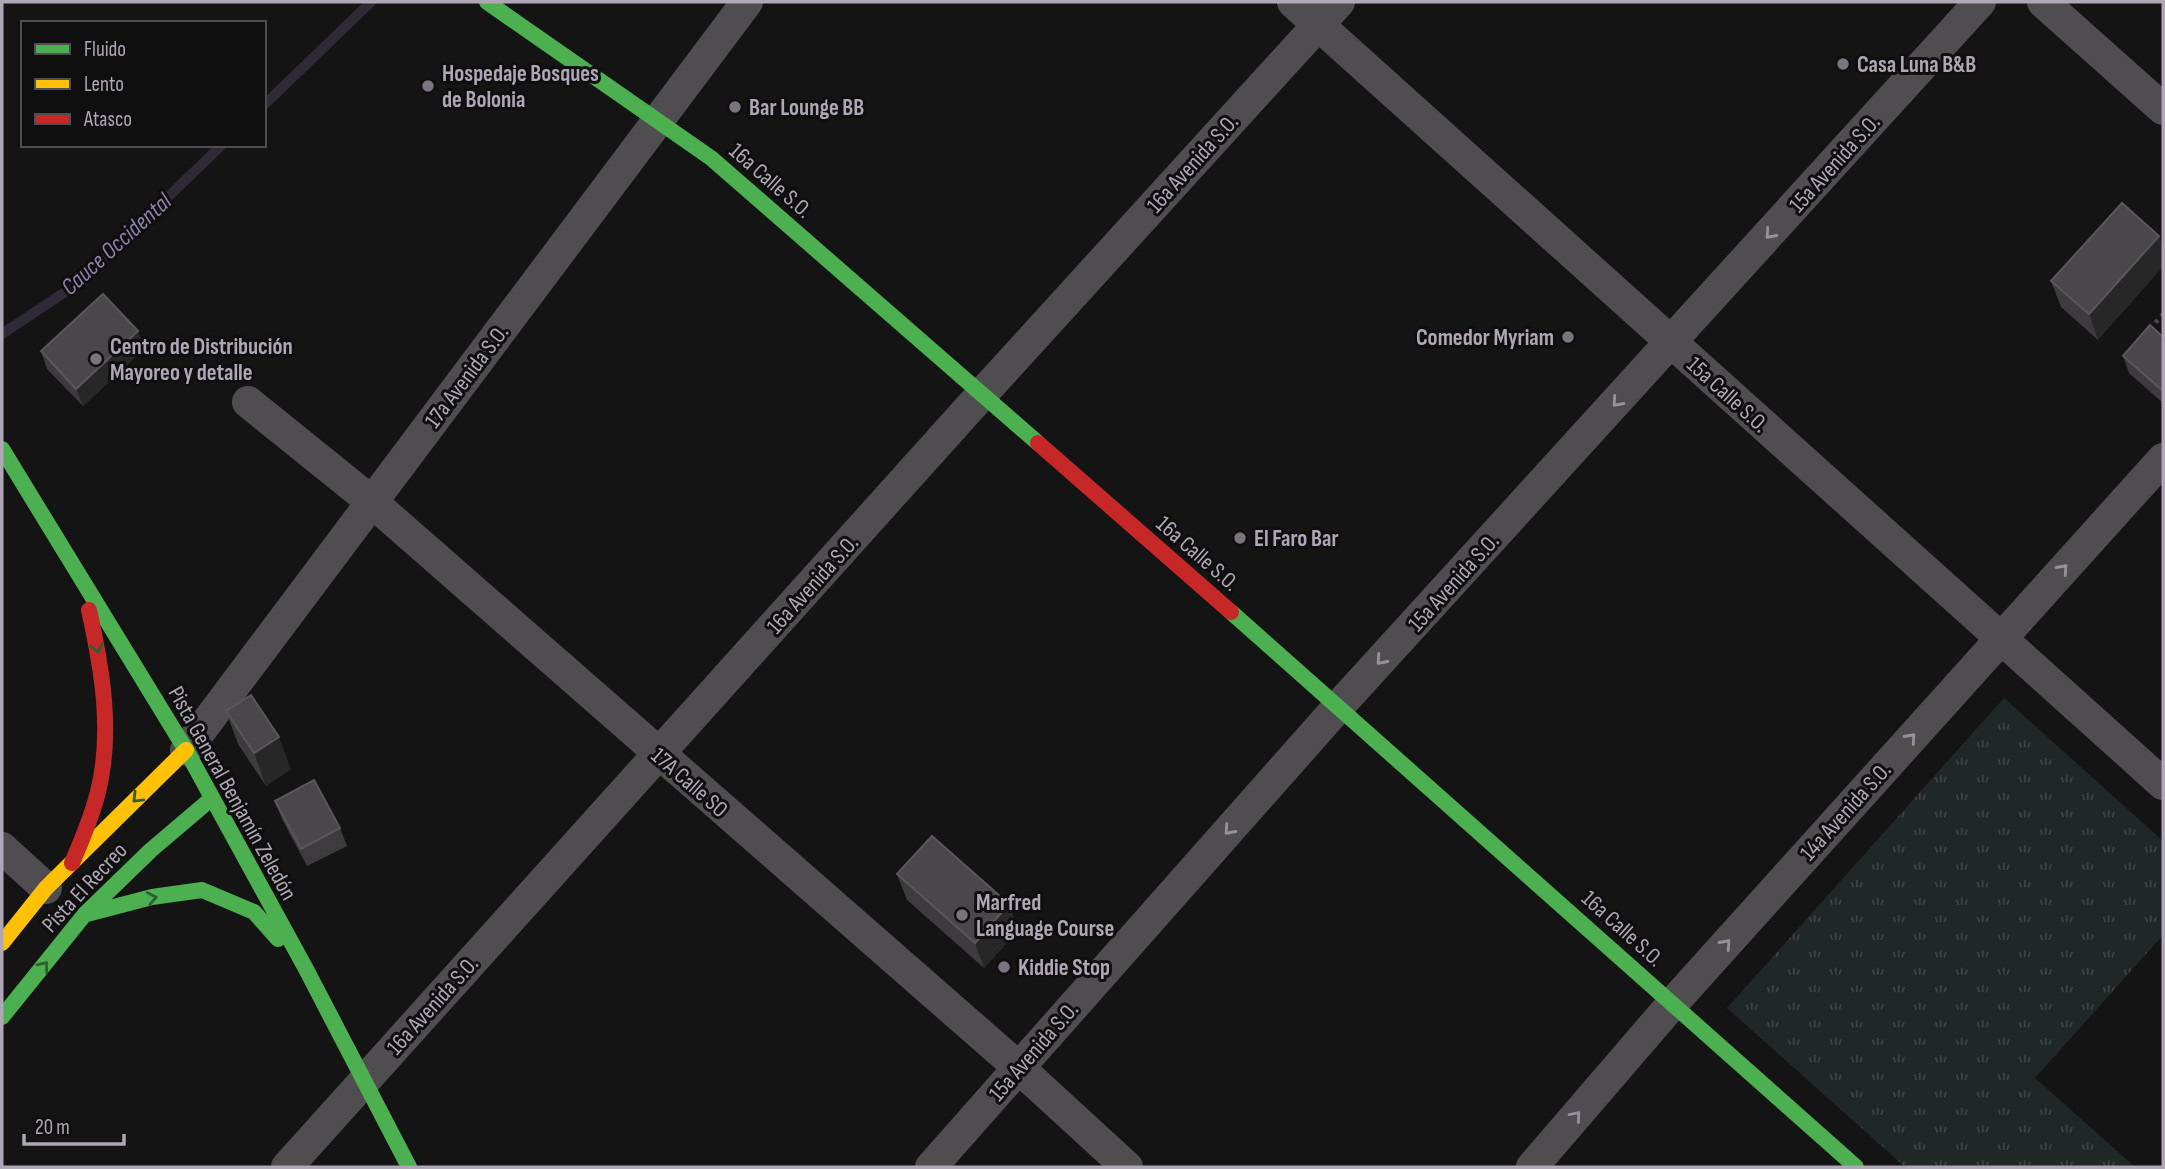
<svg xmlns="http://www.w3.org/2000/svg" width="2165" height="1169" viewBox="0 0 2165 1169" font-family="'Sofia Sans Condensed',sans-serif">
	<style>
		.grass { fill: url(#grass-tufts) }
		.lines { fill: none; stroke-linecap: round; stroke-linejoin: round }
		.stream { stroke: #2e2b37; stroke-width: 10 }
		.path { stroke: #4a484c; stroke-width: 4.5; stroke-dasharray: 3.5 5; stroke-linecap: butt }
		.street { stroke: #4f4d50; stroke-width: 32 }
		.fast { stroke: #4caf50; stroke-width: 16 }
		.slow { stroke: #ffc107; stroke-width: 16 }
		.jam { stroke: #c62828; stroke-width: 16 }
		.wall { fill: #3e3b3e }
		.shaded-wall { fill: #282728 }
		.building { fill: #4a474b; stroke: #5a565b; stroke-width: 2 }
		.oneway { stroke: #97909c }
		.oneway2 { stroke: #2e5f30 }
		.poi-dot { fill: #79747d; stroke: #100f10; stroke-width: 2.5 }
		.labels { text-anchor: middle; stroke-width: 6; stroke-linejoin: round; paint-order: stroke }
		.poi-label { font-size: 23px; font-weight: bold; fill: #afa7b5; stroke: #100f10; text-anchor: start }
		.street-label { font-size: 23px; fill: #afa7b5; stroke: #100f10 }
		.water-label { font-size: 24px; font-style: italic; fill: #9080ad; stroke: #100f10 }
	</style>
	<defs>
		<pattern id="grass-tufts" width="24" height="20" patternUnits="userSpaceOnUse" patternTransform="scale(1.75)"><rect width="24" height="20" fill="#202727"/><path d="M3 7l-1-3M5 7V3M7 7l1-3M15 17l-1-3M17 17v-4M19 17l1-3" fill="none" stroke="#3e4444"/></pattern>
	</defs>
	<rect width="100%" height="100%" fill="#151415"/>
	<!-- grass -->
	<path class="grass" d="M2004,698l159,143v94l-128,143 100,89h-230l-178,-159z"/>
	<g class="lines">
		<!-- stream -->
		<path class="stream" d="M264,105l107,-103
			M2,334l75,-50 145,-139"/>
		<!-- path -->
		<path class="path" d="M2150,329l13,-15"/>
		<!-- street -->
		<path class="street" d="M1293,2l870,782
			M2043,2l120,107
			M248,402l124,100 646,565 109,100
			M186,750l561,-748
			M2,848l44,40
			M287,1167l696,-774 356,-391
			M931,1167l408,-461 641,-704
			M1532,1167l141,-164 490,-544"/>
		<!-- fast -->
		<path class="fast" d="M487,2l224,156 327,285
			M2,449l184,301 120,219 103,198
			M1231,612l625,555
			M87,914l65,-17 50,-7 52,22 24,27
			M2,1017l83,-103 66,-64 60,-51"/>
		<!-- slow -->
		<path class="slow" d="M2,943l44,-55 140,-138"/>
		<!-- jam -->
		<path class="jam" d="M1038,443l193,169
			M72,863c10,-23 20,-47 26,-71 15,-60 4,-123 -9,-182"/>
	</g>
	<!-- wall -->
	<path class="wall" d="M2122,203l-24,137 -37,-33 -10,-26z
		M2163,337v66l-34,-30 -6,-17z
		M144,349l-61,57 -36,-37 -6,-18z
		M226,711l65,58 -25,17 -28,-42z
		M275,801l65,27 7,18 -40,20 -25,-47z
		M897,874l112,30 9,26 -34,38 -77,-68z"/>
	<!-- shaded-wall -->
	<path class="shaded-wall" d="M2159,236l4,11v20l-65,73 -9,-26z
		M138,331l6,18 -61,57 -7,-17z
		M279,737l12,32 -25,17 -12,-33z
		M1009,904l9,26 -34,38 -9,-25z"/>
	<!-- building -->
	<path class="building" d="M2122,203l37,33 -70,78 -38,-33z
		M103,294l35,37 -62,58 -35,-38z
		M2150,325l13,12v54l-40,-35z
		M251,695l28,42 -25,16 -28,-42z
		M314,780l26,48 -39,21 -26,-48z
		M932,836l77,68 -34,39 -78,-69z"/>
	<!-- one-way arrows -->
	<defs><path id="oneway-chevron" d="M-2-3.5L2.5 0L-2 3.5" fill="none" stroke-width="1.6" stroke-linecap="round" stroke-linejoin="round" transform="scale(1.75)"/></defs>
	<g class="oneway">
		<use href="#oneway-chevron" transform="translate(1770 234) rotate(132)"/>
		<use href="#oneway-chevron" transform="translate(1617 402) rotate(132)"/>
		<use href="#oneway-chevron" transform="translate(2063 569) rotate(-48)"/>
		<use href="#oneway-chevron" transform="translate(1381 660) rotate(132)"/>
		<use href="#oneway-chevron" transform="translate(1911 738) rotate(-48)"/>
		<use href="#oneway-chevron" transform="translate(1229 830) rotate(132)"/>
		<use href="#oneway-chevron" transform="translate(1726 944) rotate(-48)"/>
		<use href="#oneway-chevron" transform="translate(1576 1116) rotate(-49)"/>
	</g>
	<g class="oneway2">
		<use href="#oneway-chevron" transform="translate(97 648) rotate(79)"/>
		<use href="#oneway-chevron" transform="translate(137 798) rotate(135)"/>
		<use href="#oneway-chevron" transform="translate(152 898) rotate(-11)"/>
		<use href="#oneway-chevron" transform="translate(44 966) rotate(-51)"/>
	</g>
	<!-- markers -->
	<g class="poi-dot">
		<circle cx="1843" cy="64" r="7"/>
		<circle cx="428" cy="86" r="7"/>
		<circle cx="735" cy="107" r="7"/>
		<circle cx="1568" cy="337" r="7"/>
		<circle cx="96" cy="359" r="7"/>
		<circle cx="1240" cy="538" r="7"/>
		<circle cx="962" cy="915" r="7"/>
		<circle cx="1004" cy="967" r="7"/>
	</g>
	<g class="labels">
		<!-- poi labels -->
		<g class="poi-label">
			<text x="1857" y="72">Casa Luna B&amp;B</text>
			<text x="442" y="81">Hospedaje Bosques<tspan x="442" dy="26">de Bolonia</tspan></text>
			<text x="749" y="115">Bar Lounge BB</text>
			<text x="1554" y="345" text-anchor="end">Comedor Myriam</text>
			<text x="110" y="354">Centro de Distribución<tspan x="110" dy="26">Mayoreo y detalle</tspan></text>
			<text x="1254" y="546">El Faro Bar</text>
			<text x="976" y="910">Marfred<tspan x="976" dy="26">Language Course</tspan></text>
			<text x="1018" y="975">Kiddie Stop</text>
		</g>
		<!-- street labels -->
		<g class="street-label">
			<text transform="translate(1192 163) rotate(-48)" y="8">16a Avenida S.O.</text>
			<text transform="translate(1834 163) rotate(-48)" y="8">15a Avenida S.O.</text>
			<text transform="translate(771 180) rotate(41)" y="8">16a Calle S.O.</text>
			<text transform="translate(466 376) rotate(-53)" y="8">17a Avenida S.O.</text>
			<text transform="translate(1728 394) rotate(42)" y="8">15a Calle S.O.</text>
			<text transform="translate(1198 553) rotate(41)" y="8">16a Calle S.O.</text>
			<text transform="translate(1453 582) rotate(-48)" y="8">15a Avenida S.O.</text>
			<text transform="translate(812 584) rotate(-48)" y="8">16a Avenida S.O.</text>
			<text transform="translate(690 782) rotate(41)" y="8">17A Calle SO</text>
			<text transform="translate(233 793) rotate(61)" y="8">Pista General Benjamín Zeledón</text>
			<text transform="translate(1845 811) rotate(-48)" y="8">14a Avenida S.O.</text>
			<text transform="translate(84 887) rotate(-47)" y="8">Pista El Recreo</text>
			<text transform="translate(1623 928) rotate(42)" y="8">16a Calle S.O.</text>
			<text transform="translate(432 1005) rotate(-48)" y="8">16a Avenida S.O.</text>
			<text transform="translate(1033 1051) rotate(-49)" y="8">15a Avenida S.O.</text>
		</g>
		<!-- water labels -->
		<g class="water-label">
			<text transform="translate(116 244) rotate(-42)" y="8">Cauce Occidental</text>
		</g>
	</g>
	<!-- border -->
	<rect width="2165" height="1169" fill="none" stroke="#afa7b5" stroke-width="7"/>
	<!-- legend -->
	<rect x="21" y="21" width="245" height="126" fill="#100f10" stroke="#504c52" stroke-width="2"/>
	<rect x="35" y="44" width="35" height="10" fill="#4caf50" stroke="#504c52" stroke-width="2"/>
	<text x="84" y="56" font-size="21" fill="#afa7b5">Fluido</text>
	<rect x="35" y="79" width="35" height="10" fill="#ffc107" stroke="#504c52" stroke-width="2"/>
	<text x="84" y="91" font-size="21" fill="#afa7b5">Lento</text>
	<rect x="35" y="114" width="35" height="10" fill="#c62828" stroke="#504c52" stroke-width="2"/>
	<text x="84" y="126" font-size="21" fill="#afa7b5">Atasco</text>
	<!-- scale -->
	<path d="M24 1134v10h100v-10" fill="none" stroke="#afa7b5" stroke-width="3.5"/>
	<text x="35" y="1134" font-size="21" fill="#afa7b5" stroke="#100f10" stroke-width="5" paint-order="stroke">20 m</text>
</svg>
